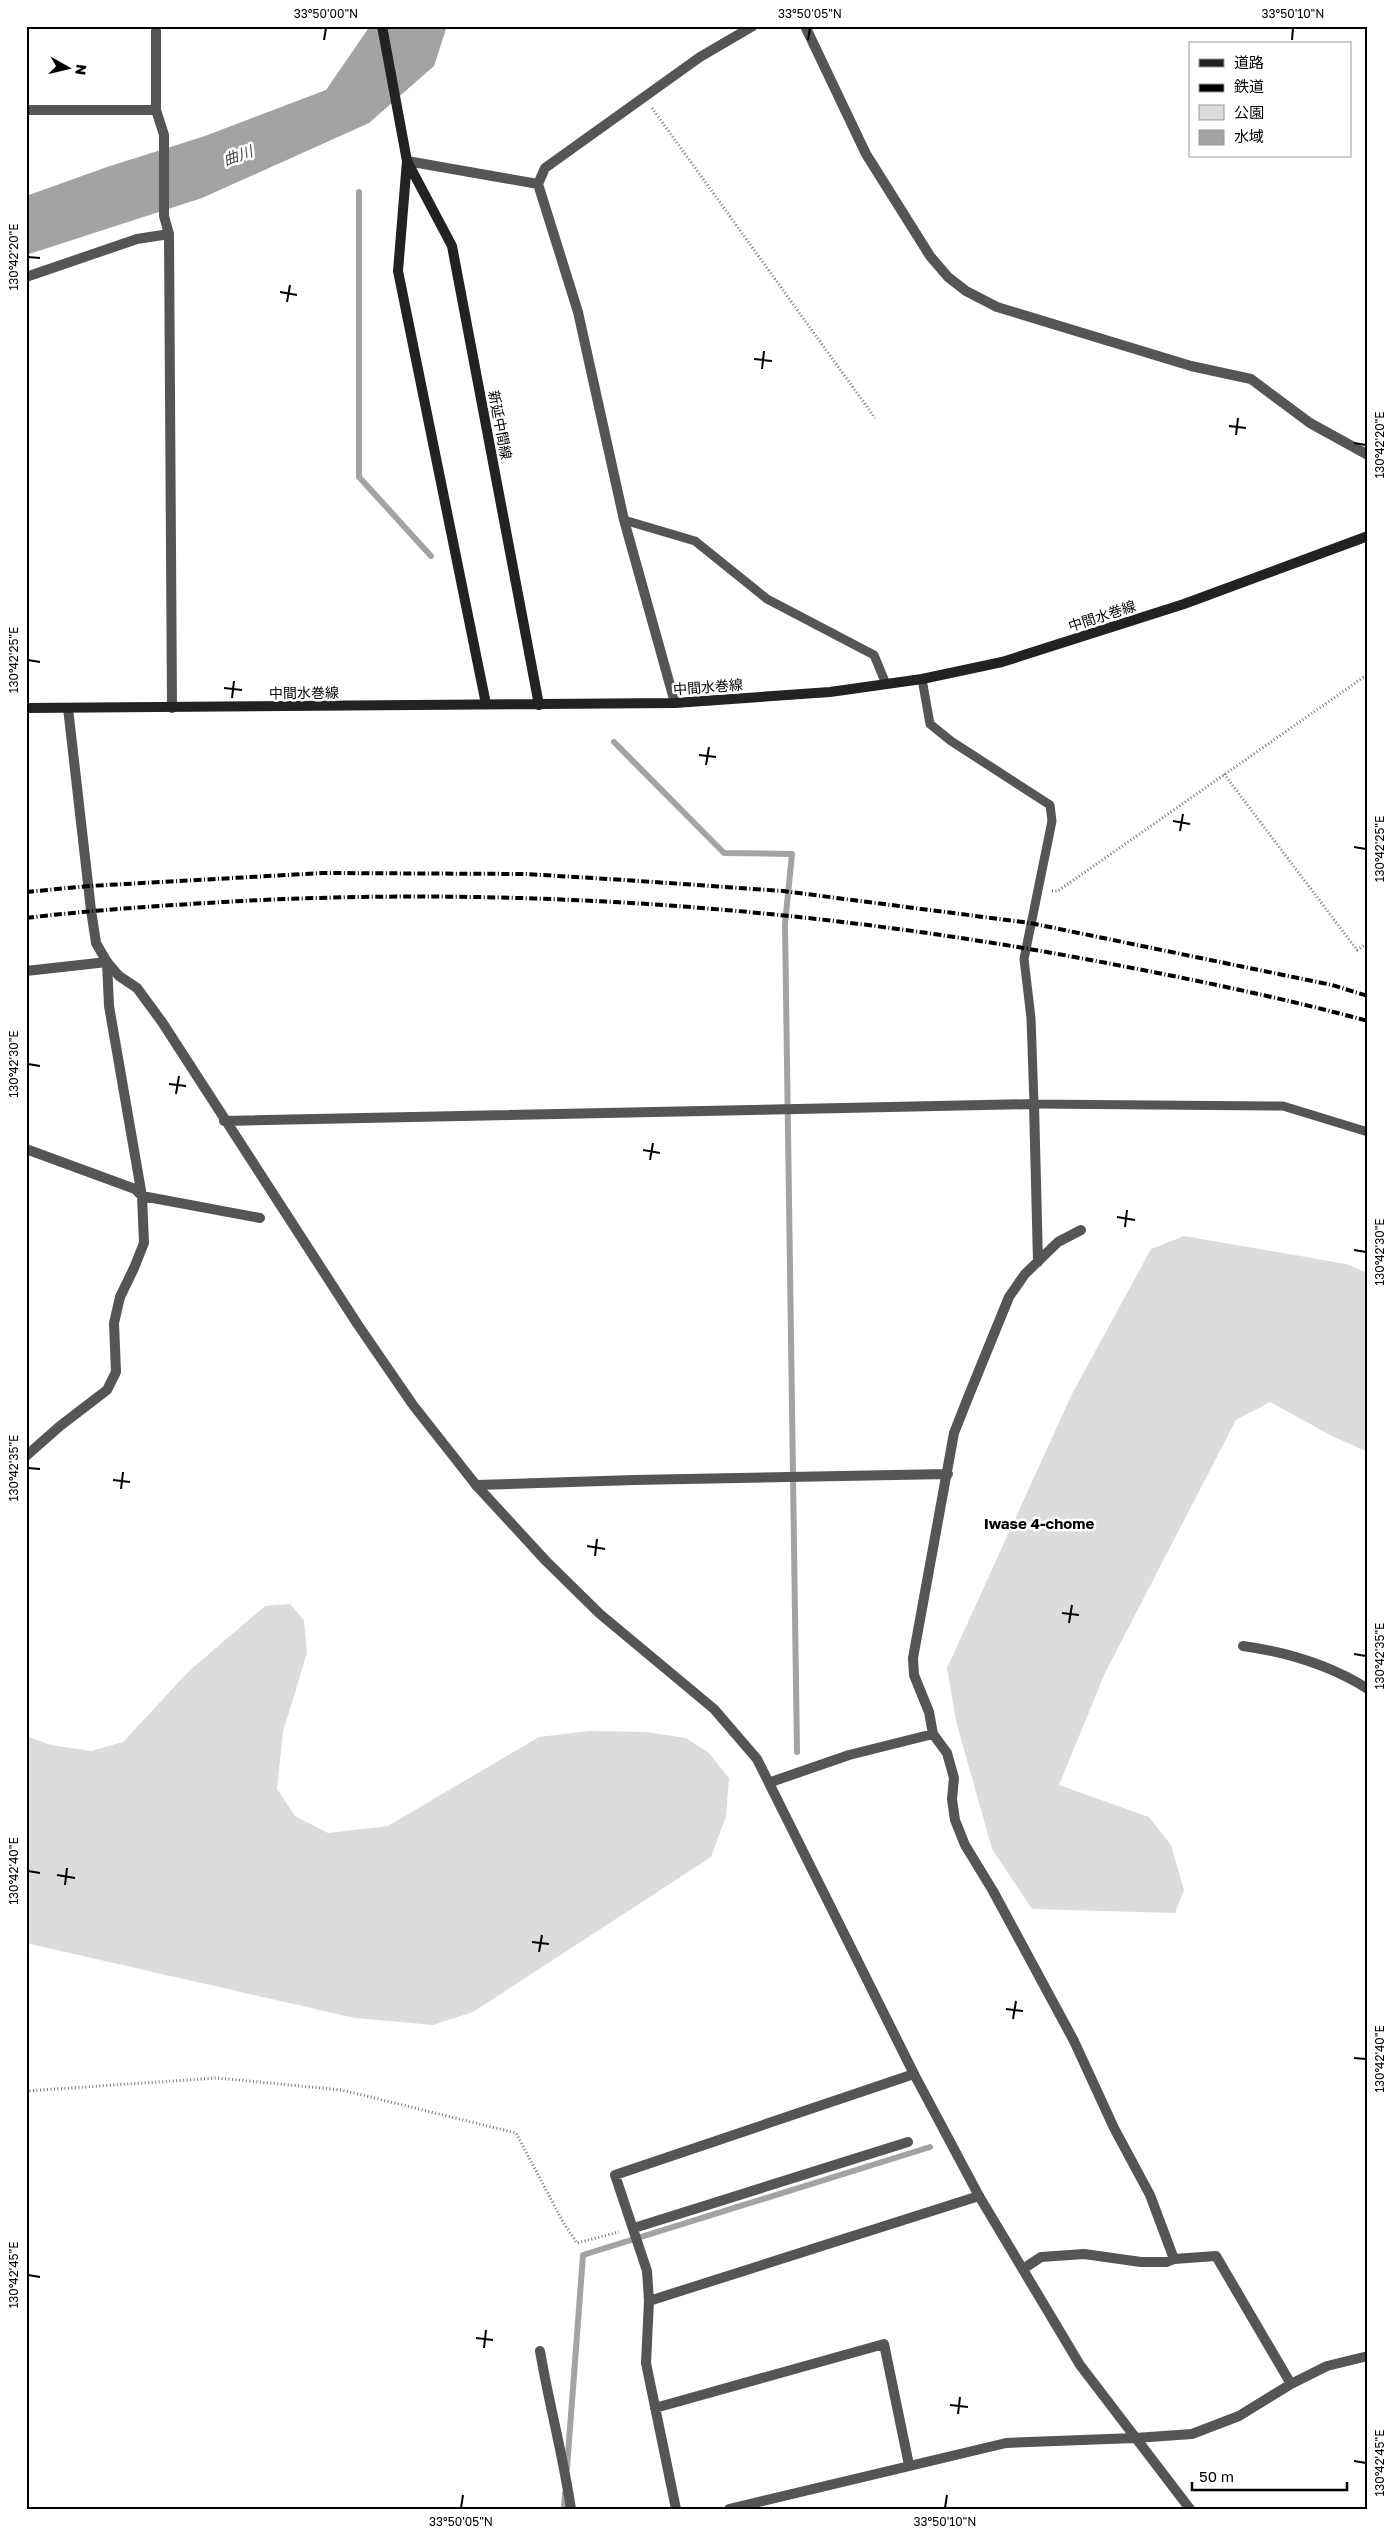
<svg xmlns="http://www.w3.org/2000/svg" width="1394" height="2535" viewBox="0 0 1394 2535" font-family="'Golos Text','Noto Sans JP',sans-serif">
	<style>
		.green { fill: #dcdcdc }
		.water { fill: #a3a3a3 }
		.lines { fill: none; stroke-linecap: round; stroke-linejoin: round }
		.stream { stroke: #a3a3a3; stroke-width: 6 }
		.path { stroke: #777; stroke-width: 3; stroke-dasharray: 1 2.5; stroke-linecap: butt }
		.service { stroke: #555; stroke-width: 9 }
		.minor { stroke: #555; stroke-width: 10 }
		.tertiary { stroke: #555; stroke-width: 10 }
		.secondary { stroke: #222; stroke-width: 10 }
		.rail { stroke: #000; stroke-width: 4; stroke-dasharray: 8 2.5 1 2.5; stroke-linecap: butt }
		.ticks { fill: none; stroke: #000; stroke-width: 2 }
		.labels { text-anchor: middle; stroke-width: 5; stroke-linejoin: round; paint-order: stroke }
		.street-label { font-size: 14px; fill: #000; stroke: #fff }
		.water-label { font-size: 15px; font-style: italic; fill: #444; stroke: #fff }
		.neighbourhood-label { font-size: 15px; font-weight: bold; fill: #000; stroke: #fff }
		.neatline { fill: none; stroke: #000; stroke-width: 2 }
		.ticks-label { font-size: 12px; text-anchor: middle; fill: #000 }
	</style>
	<rect width="100%" height="100%" fill="#fff"/>
	<!-- green -->
	<path class="green" d="M1184,1236l162,28 22,9v179l-34,-15 -64,-35 -34,18 -131,253 -46,112 90,32 22,28 13,45 -9,23 -143,-4 -40,-60 -36,-128 -9,-53 125,-274 79,-145z
		M290,1604l14,16 3,33 -24,79 -6,57 18,27 33,17 60,-7 151,-89 50,-6 57,1 40,6 23,15 20,25 -3,38 -15,41 -238,155 -40,13 -78,-7 -329,-75v-207l25,9 40,6 32,-9 66,-71 76,-65z"/>
	<!-- water -->
	<path class="water" d="M370,26h77l-13,40 -65,57 -167,75 -176,57v-59l81,-29 98,-31 121,-46z"/>
	<g class="lines">
		<!-- stream -->
		<path class="stream" d="M359,192v285l72,79
			M614,742l110,111 68,1 -7,70 12,828
			M567,2468l16,-213 347,-108
			M564,2509l1,-16"/>
		<!-- path -->
		<path class="path" d="M652,108l223,310
			M1224,774l133,176 11,-8
			M1052,891h6l310,-217
			M26,2091l191,-13 125,12 174,43 47,89 14,21 42,-11"/>
		<!-- service -->
		<path class="service" d="M624,520l71,21 72,58 107,56 12,29
			M922,679l8,45 21,17 99,64 2,16 -28,138 7,59 3,86 249,2 85,26"/>
		<!-- minor -->
		<path class="minor" d="M805,26l61,128 64,102 18,21 18,14 31,16 194,59 60,13 59,44 58,32
			M156,110l8,25v81l5,18
			M407,161l131,23
			M675,703l-51,-183 -46,-208 -40,-128 7,-16 155,-111 53,-31
			M224,1121l810,-17 4,158
			M26,1149l109,40 7,7 118,22
			M1081,1230l-23,12 -33,32 -16,23 -40,98 -15,38 -41,225 1,17 15,37 4,22 14,19 7,25 -2,21 3,21 10,25 28,46 81,150 40,87 36,67 24,64
			M26,1456l34,-30 47,-36 9,-18 -2,-49 6,-26 14,-29 10,-25 -2,-47 -33,-190 -2,-44
			M476,1485l158,-5 314,-6
			M1243,1646c43,6 87,19 125,43
			M771,1782l78,-27 84,-21
			M634,2228l274,-86
			M1023,2269l18,-12 43,-3 57,8h25l8,-3 42,-3 75,128
			M649,2301l330,-105
			M540,2351c9,53 23,104 31,158
			M655,2408l229,-64 25,121
			M1135,2438l57,-4 47,-18 52,-32 36,-18 41,-10
			M676,2509l-30,-146 3,-62 -2,-30 -32,-96 299,-101"/>
		<!-- tertiary -->
		<path class="tertiary" d="M26,110h130v-84
			M26,277l111,-38 32,-5 3,474
			M68,708l23,202 5,33 11,19 12,14 18,12 25,34 196,303 55,80 63,80 70,76 54,53 114,95 43,50 157,315 65,122 101,169 110,144
			M26,971l81,-9
			M729,2509l277,-66 129,-5"/>
		<!-- secondary -->
		<path class="secondary" d="M382,26l25,135 -9,110 88,433
			M407,161l45,85 87,459
			M26,708l649,-5 155,-11 92,-13 80,-17 182,-58 184,-68"/>
		<!-- rail -->
		<path class="rail" d="M26,892l63,-6 234,-13 203,1 99,6 158,11 247,32 302,62 36,11
			M26,918c66,-8 131,-12 197,-16 301,-17 603,6 899,64 83,16 165,33 246,55"/>
	</g>
	<!-- ticks -->
	<path class="ticks" d="M324,40l2,-12M808,40l2,-12M1292,40l1,-12M28,257l12,1M280,292l17,3M287,302l3,-17M754,359l18,2M762,369l2,-18M1229,426l17,2M1236,435l2,-17M1354,443l12,2M28,660l12,2M224,688l18,2M232,698l2,-17M699,755l17,2M706,765l3,-18M1173,821l17,3M1180,831l3,-17M1354,847l12,2M28,1064l12,2M169,1084l17,2M176,1094l3,-18M643,1150l17,3M650,1160l3,-17M1117,1217l18,3M1125,1227l2,-17M1354,1250l12,2M28,1468l12,1M113,1480l17,2M121,1489l2,-17M587,1546l18,3M595,1556l2,-17M1062,1613l17,2M1069,1623l3,-18M1354,1654l12,2M28,1871l12,2M57,1875l18,3M65,1885l2,-17M532,1942l17,2M539,1952l3,-17M1006,2009l17,2M1013,2019l3,-18M1354,2058l12,1M28,2275l12,2M476,2338l17,2M484,2348l2,-18M950,2405l18,2M958,2414l2,-17M1354,2461l12,2M461,2508l2,-13M945,2508l2,-13"/>
	<g class="labels">
		<!-- street labels -->
		<g class="street-label">
			<text transform="translate(500 425) rotate(79)" y="5">新延中間線</text>
			<text transform="translate(1102 616) rotate(-18)" y="5">中間水巻線</text>
			<text transform="translate(708 687) rotate(-4)" y="5">中間水巻線</text>
			<text transform="translate(304 693) rotate(-1)" y="5">中間水巻線</text>
		</g>
		<!-- water labels -->
		<g class="water-label">
			<text transform="translate(238 156) rotate(-20)" y="5">曲川</text>
		</g>
		<!-- neighbourhood labels -->
		<g class="neighbourhood-label">
			<text x="1039" y="1529">Iwase 4-chome</text>
		</g>
	</g>
	<!-- border -->
	<rect width="1394" height="2535" fill="none" stroke="#ffffff" stroke-width="55"/>
	<!-- legend -->
	<rect x="1189" y="42" width="162" height="115" fill="#ffffff" stroke="#999999"/>
	<rect x="1199" y="59" width="25" height="8" fill="#222222" stroke="#999999"/>
	<text x="1234" y="68" font-size="15" fill="#000000">道路</text>
	<rect x="1199" y="84" width="25" height="8" fill="#000000" stroke="#999999"/>
	<text x="1234" y="92" font-size="15" fill="#000000">鉄道</text>
	<rect x="1199" y="105" width="25" height="15" fill="#dcdcdc" stroke="#999999"/>
	<text x="1234" y="118" font-size="15" fill="#000000">公園</text>
	<rect x="1199" y="130" width="25" height="15" fill="#a3a3a3" stroke="#999999"/>
	<text x="1234" y="142" font-size="15" fill="#000000">水域</text>
	<!-- north arrow -->
	<g transform="translate(68 68) rotate(98)" stroke="#ffffff" stroke-width="4" paint-order="stroke">
	<path d="M0-4L9 19L0 12L-9 19Z" fill="#000000"/>
	<text y="-8" font-size="14" font-weight="bold" text-anchor="middle" fill="#000000">N</text>
	</g>
	<!-- scale -->
	<path d="M1192 2482v8h155v-8" fill="none" stroke="#000000" stroke-width="2.5"/>
	<text x="1199" y="2482" font-size="15" fill="#000000" stroke="#ffffff" stroke-width="4" paint-order="stroke">50 m</text>
	<rect x="28" y="28" width="1338" height="2480" class="neatline"/>
	<g class="ticks-label">
		<text x="326" y="18">33°50'00"N</text>
		<text x="810" y="18">33°50'05"N</text>
		<text x="1293" y="18">33°50'10"N</text>
		<text transform="translate(14 257) rotate(-90)" y="4">130°42'20"E</text>
		<text transform="translate(1380 445) rotate(-90)" y="4">130°42'20"E</text>
		<text transform="translate(14 660) rotate(-90)" y="4">130°42'25"E</text>
		<text transform="translate(1380 849) rotate(-90)" y="4">130°42'25"E</text>
		<text transform="translate(14 1064) rotate(-90)" y="4">130°42'30"E</text>
		<text transform="translate(1380 1252) rotate(-90)" y="4">130°42'30"E</text>
		<text transform="translate(14 1468) rotate(-90)" y="4">130°42'35"E</text>
		<text transform="translate(1380 1656) rotate(-90)" y="4">130°42'35"E</text>
		<text transform="translate(14 1871) rotate(-90)" y="4">130°42'40"E</text>
		<text transform="translate(1380 2059) rotate(-90)" y="4">130°42'40"E</text>
		<text transform="translate(14 2275) rotate(-90)" y="4">130°42'45"E</text>
		<text transform="translate(1380 2463) rotate(-90)" y="4">130°42'45"E</text>
		<text x="461" y="2526">33°50'05"N</text>
		<text x="945" y="2526">33°50'10"N</text>
	</g>
</svg>
